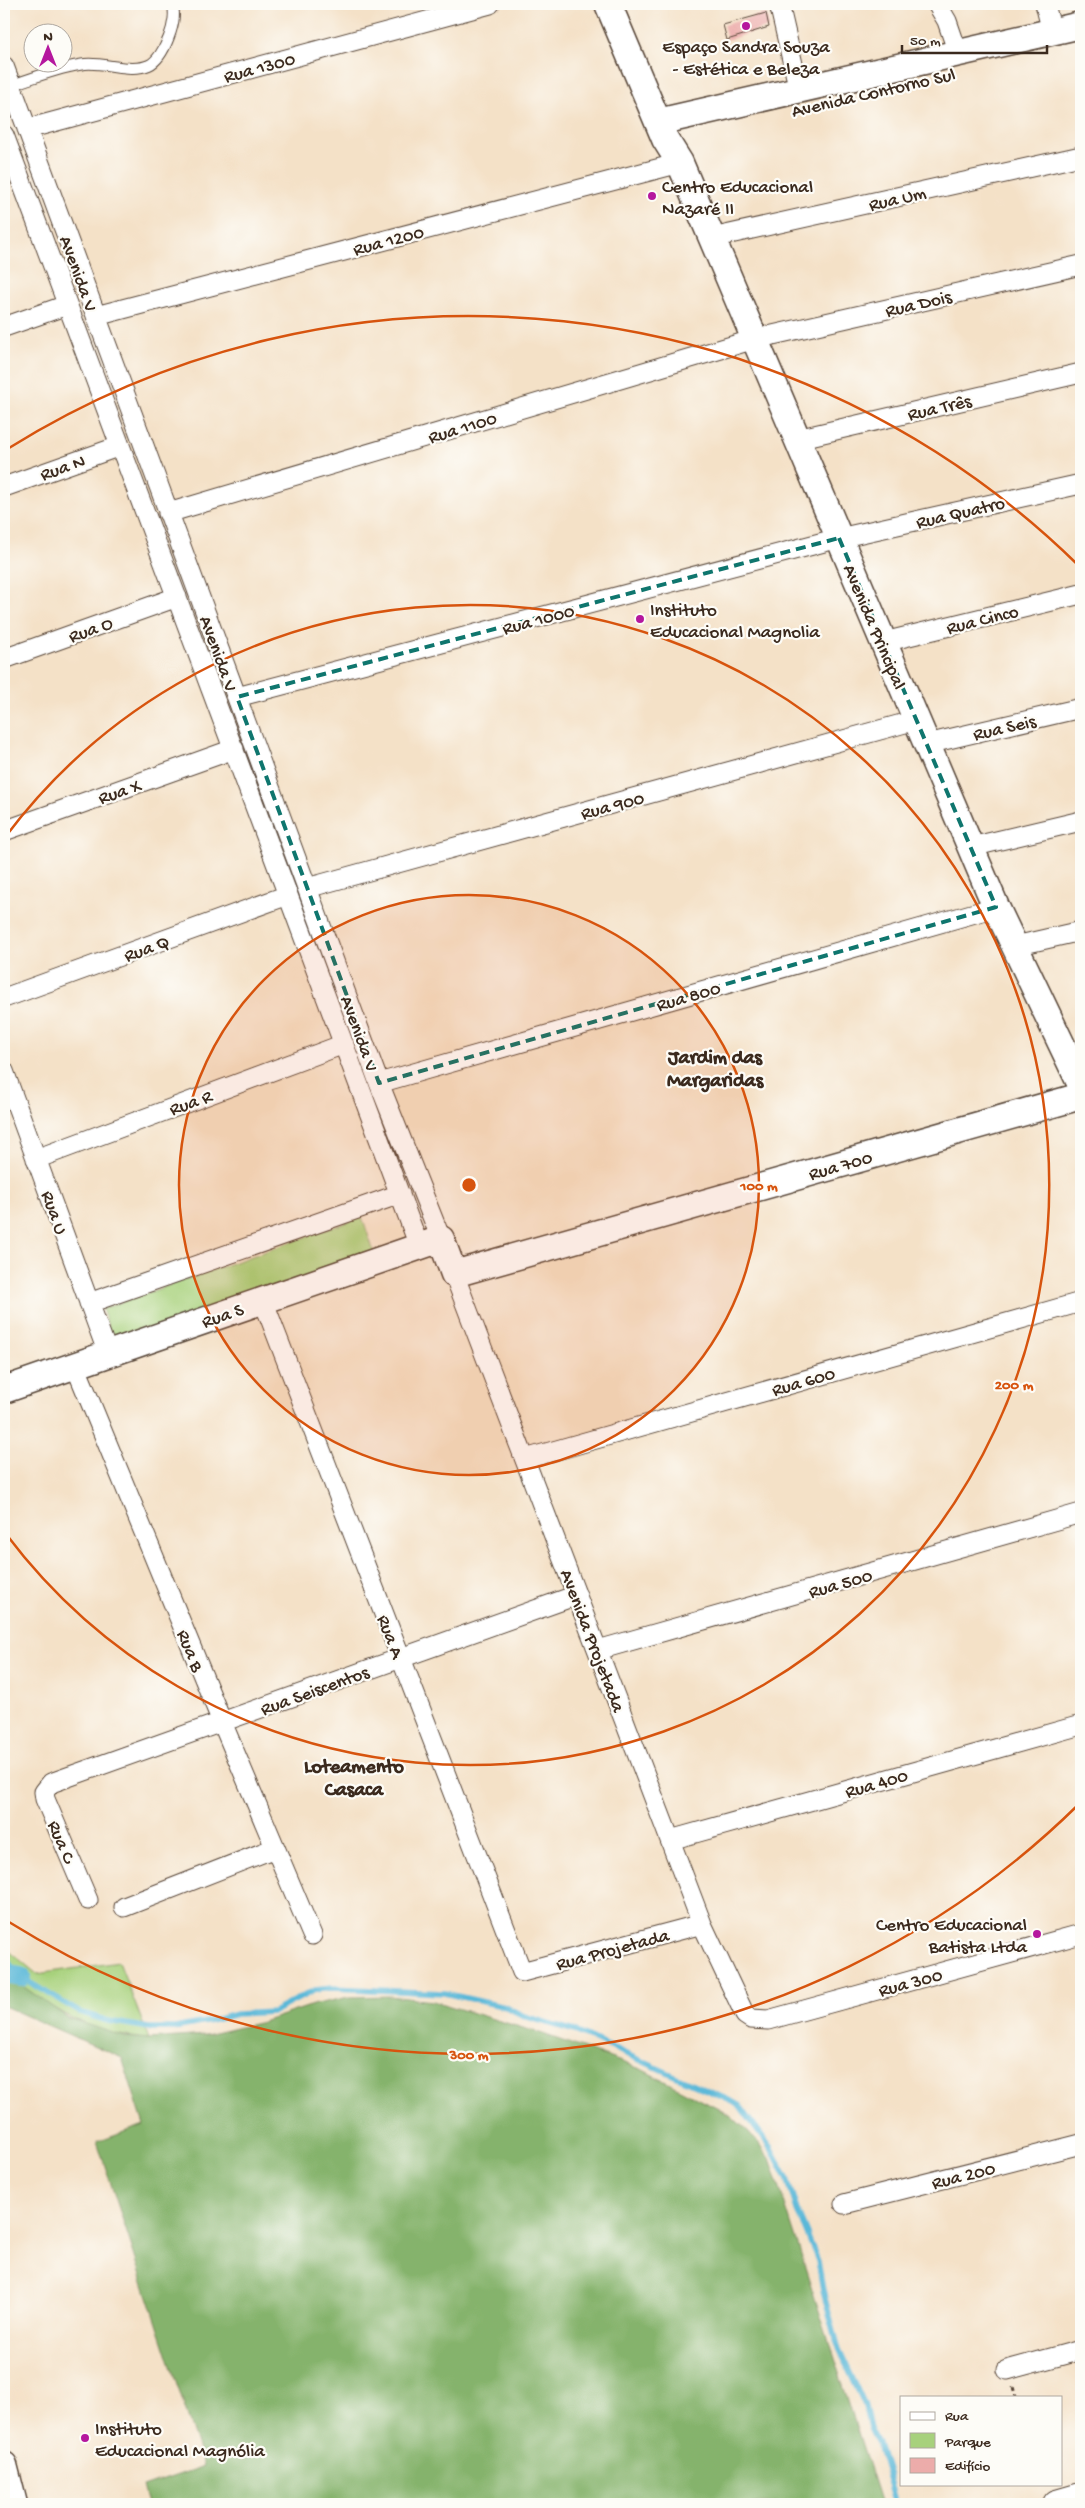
<svg xmlns="http://www.w3.org/2000/svg" width="1085" height="2508" viewBox="0 0 1085 2508" font-family="'Gochi Hand',sans-serif">
	<style>
		.green { fill: #a7d17c; stroke: #717e4d }
		.forest { fill: #85b36c; stroke: #606e45 }
		.lines { fill: none; stroke-linecap: round; stroke-linejoin: round }
		.stream { stroke: #5ab8d8; stroke-width: 5.5 }
		.canal { stroke: #5ab8d8; stroke-width: 20 }
		.building { fill: #ecacaa }
		.lane-casing { stroke: #574537; stroke-width: 12 }
		.street-casing { stroke: #574537; stroke-width: 21 }
		.secondary-casing { stroke: #574537; stroke-width: 29 }
		.primary-casing { stroke: #574537; stroke-width: 30 }
		.path { stroke: #574537; stroke-width: 3; stroke-dasharray: 4 4; stroke-linecap: butt }
		.lane { stroke: #fff; stroke-width: 10 }
		.street { stroke: #fff; stroke-width: 19 }
		.secondary { stroke: #fff; stroke-width: 26 }
		.primary { stroke: #fff; stroke-width: 28 }
		.marked { fill: none; stroke: #0f766e; stroke-width: 4; stroke-dasharray: 10 6; stroke-linejoin: round }
		.ring { fill: none; stroke: #d7540e; stroke-width: 2.5 }
		.poi-dot { fill: #b5179e; stroke: #fdfcf7; stroke-width: 2 }
		.labels { text-anchor: middle; stroke-width: 4.5; stroke-linejoin: round; paint-order: stroke }
		.poi-label { font-size: 19px; fill: #3b2a1e; stroke: #fdfcf7; text-anchor: start }
		.street-label { font-size: 19px; fill: #3b2a1e; stroke: #fdfcf7 }
		.neighbourhood-label { font-size: 20px; font-weight: bold; fill: #3b2a1e; stroke: #fdfcf7 }
		.centre { fill: #d7540e; stroke: #fdfcf7; stroke-width: 2.5 }
		.ring-label { font-size: 15px; text-anchor: middle; font-weight: bold; fill: #d7540e; stroke: #fdfcf7; stroke-width: 4.5; stroke-linejoin: round; paint-order: stroke }
	</style>
	<rect width="100%" height="100%" fill="#fdfcf7"/>
	<filter id="ink" filterUnits="userSpaceOnUse"><feTurbulence type="fractalNoise" baseFrequency=".02" numOctaves="2"/><feDisplacementMap in="SourceGraphic" scale="10" xChannelSelector="R" yChannelSelector="G"/><feConvolveMatrix kernelMatrix="1 2 1 2 8 2 1 2 1" color-interpolation-filters="sRGB"/></filter>
	<filter id="wash" filterUnits="userSpaceOnUse"><feTurbulence type="fractalNoise" baseFrequency=".0096" numOctaves="4" result="noise"/><feDisplacementMap in="SourceGraphic" scale="20" xChannelSelector="R" yChannelSelector="G"/><feGaussianBlur stdDeviation="1.12" result="paint"/><feColorMatrix in="noise" values="0 0 0 0 0 0 0 0 0 0 0 0 0 0 0 0 0 1.4 0 .05"/><feComposite in="paint" operator="in"/></filter>
	<g filter="url(#wash)">
		<rect width="100%" height="100%" fill="#f4e1c7"/>
		<!-- green -->
		<path class="green" d="M362,1217l13,38 -261,89 -12,-35z
			M4,1943l4,7 29,24 82,-12 30,77c-58,-4 -101,-31 -145,-66z"/>
		<!-- forest -->
		<path class="forest" d="M4,1973l64,45 57,19 24,2 57,-4 56,-13 54,-18 33,-7 41,-1 43,5 110,33 98,35 89,46 19,17 21,26 111,346h-733l-5,-17 61,-21 -107,-324 47,-17 -22,-67 -118,-52z"/>
		<g class="lines">
			<!-- stream -->
			<path class="stream" d="M4,1957l17,20 58,35 29,9 41,7h26l36,-7 25,-7 37,-2 42,-22 17,-2 112,5 62,14 18,9 51,15 158,71 7,4 31,42 16,30 10,32 21,51 5,29 15,57 26,56 6,25 8,16 18,60"/>
			<!-- canal -->
			<path class="canal" d="M4,1974l17,3"/>
		</g>
		<g id="blocks">
			<!-- building -->
			<path class="building" d="M766,13l3,14 -42,13 -4,-15z"/>
		</g>
	</g>
	<g filter="url(#ink)">
		<use href="#blocks" fill-opacity="0" stroke="#574537" stroke-width="1"/>
		<g class="lines">
			<defs>
				<path id="lane" d="M11,85c23,-7 49,-18 74,-21 20,-2 46,9 64,1 15,-7 30,-46 23,-61"/>
				<path id="street" d="M779,4l20,86
					M937,4l10,17 11,32
					M1045,4l7,28
					M4,66l375,1017 62,156
					M27,129l463,-125
					M4,135l415,1111
					M712,238l369,-82
					M96,316l584,-153
					M4,327l63,-22
					M797,439l284,-66
					M4,487l116,-41
					M168,513l587,-174 326,-74
					M884,642l197,-48
					M4,659l173,-62
					M237,697l602,-159 242,-54
					M927,744l154,-36
					M4,831l230,-82
					M971,847l110,-26
					M307,888l609,-168
					M1015,946l66,-15
					M4,998l284,-103
					M4,1071l104,283
					M379,1083l617,-176
					M36,1159l308,-115
					M454,1274l248,650 43,91 6,4 17,1 313,-86
					M263,1300l259,672 180,-48
					M89,1303l311,-109
					M75,1365l147,357 90,213
					M525,1459l556,-157
					M598,1650l483,-137
					M670,1840l411,-115
					M88,1900l-43,-101 -1,-7 7,-9 526,-188
					M124,1907l151,-59
					M844,2204l237,-60
					M1007,2370l74,-20"/>
				<path id="secondary" d="M608,4l57,135 15,24 316,744 85,178
					M658,122l423,-97
					M4,1390l437,-151 13,35 627,-178
					M4,2465l10,39"/>
				<path id="primary" d="M1057,2504l24,-7"/>
			</defs>
			<!-- lane casing -->
			<use href="#lane" class="lane-casing"/>
			<!-- street casing -->
			<use href="#street" class="street-casing"/>
			<!-- secondary casing -->
			<use href="#secondary" class="secondary-casing"/>
			<!-- primary casing -->
			<use href="#primary" class="primary-casing"/>
			<!-- path -->
			<path class="path" d="M1013,2387l3,10"/>
			<!-- lane -->
			<use href="#lane" class="lane"/>
			<!-- street -->
			<use href="#street" class="street"/>
			<!-- secondary -->
			<use href="#secondary" class="secondary"/>
			<!-- primary -->
			<use href="#primary" class="primary"/>
		</g>
	</g>
	<!-- marked area -->
	<path class="marked" d="M839,538l157,369 -617,176 -142,-386z"/>
	<!-- distance rings -->
	<circle cx="469" cy="1185" r="290" fill="#d7540e" fill-opacity=".12"/>
	<g class="ring">
		<circle cx="469" cy="1185" r="290"/>
		<path d="M6 836A580 580 0 1 1 6 1534"/>
		<path d="M1078 1805A869 869 0 0 1 9 1922M9 448A869 869 0 0 1 1078 565"/>
	</g>
	<!-- markers -->
	<g class="poi-dot">
		<circle cx="746" cy="26" r="5"/>
		<circle cx="652" cy="196" r="5"/>
		<circle cx="640" cy="619" r="5"/>
		<circle cx="1037" cy="1934" r="5"/>
		<circle cx="85" cy="2438" r="5"/>
	</g>
	<g class="labels">
		<!-- poi labels -->
		<g class="poi-label">
			<text x="746" y="52" text-anchor="middle">Espaço Sandra Souza<tspan x="746" dy="22">- Estética e Beleza</tspan></text>
			<text x="662" y="192">Centro Educacional<tspan x="662" dy="22">Nazaré II</tspan></text>
			<text x="650" y="615">Instituto<tspan x="650" dy="22">Educacional Magnolia</tspan></text>
			<text x="1027" y="1930" text-anchor="end">Centro Educacional<tspan x="1027" dy="22">Batista Ltda</tspan></text>
			<text x="95" y="2434">Instituto<tspan x="95" dy="22">Educacional Magnólia</tspan></text>
		</g>
		<!-- street labels -->
		<g class="street-label">
			<text transform="translate(259 66) rotate(-15)" y="7">Rua 1300</text>
			<text transform="translate(873 91) rotate(-13)" y="7">Avenida Contorno Sul</text>
			<text transform="translate(897 197) rotate(-13)" y="7">Rua Um</text>
			<text transform="translate(388 239) rotate(-15)" y="7">Rua 1200</text>
			<text transform="translate(80 273) rotate(70)" y="7">Avenida V</text>
			<text transform="translate(918 302) rotate(-13)" y="7">Rua Dois</text>
			<text transform="translate(939 406) rotate(-13)" y="7">Rua Três</text>
			<text transform="translate(462 426) rotate(-17)" y="7">Rua 1100</text>
			<text transform="translate(62 466) rotate(-19)" y="7">Rua N</text>
			<text transform="translate(960 511) rotate(-13)" y="7">Rua Quatro</text>
			<text transform="translate(538 618) rotate(-15)" y="7">Rua 1000</text>
			<text transform="translate(982 618) rotate(-14)" y="7">Rua Cinco</text>
			<text transform="translate(876 626) rotate(67)" y="7">Avenida Principal</text>
			<text transform="translate(90 628) rotate(-20)" y="7">Rua O</text>
			<text transform="translate(220 653) rotate(70)" y="7">Avenida V</text>
			<text transform="translate(1004 726) rotate(-13)" y="7">Rua Seis</text>
			<text transform="translate(119 790) rotate(-19)" y="7">Rua X</text>
			<text transform="translate(612 804) rotate(-15)" y="7">Rua 900</text>
			<text transform="translate(146 947) rotate(-20)" y="7">Rua Q</text>
			<text transform="translate(688 995) rotate(-16)" y="7">Rua 800</text>
			<text transform="translate(361 1033) rotate(70)" y="7">Avenida V</text>
			<text transform="translate(190 1101) rotate(-20)" y="7">Rua R</text>
			<text transform="translate(840 1164) rotate(-16)" y="7">Rua 700</text>
			<text transform="translate(56 1212) rotate(70)" y="7">Rua U</text>
			<text transform="translate(222 1314) rotate(-19)" y="7">Rua S</text>
			<text transform="translate(803 1380) rotate(-16)" y="7">Rua 600</text>
			<text transform="translate(840 1582) rotate(-16)" y="7">Rua 500</text>
			<text transform="translate(392 1636) rotate(69)" y="7">Rua A</text>
			<text transform="translate(594 1640) rotate(69)" y="7">Avenida Projetada</text>
			<text transform="translate(192 1650) rotate(68)" y="7">Rua B</text>
			<text transform="translate(314 1689) rotate(-20)" y="7">Rua Seiscentos</text>
			<text transform="translate(876 1782) rotate(-16)" y="7">Rua 400</text>
			<text transform="translate(63 1841) rotate(67)" y="7">Rua C</text>
			<text transform="translate(612 1948) rotate(-15)" y="7">Rua Projetada</text>
			<text transform="translate(910 1981) rotate(-15)" y="7">Rua 300</text>
			<text transform="translate(963 2174) rotate(-14)" y="7">Rua 200</text>
		</g>
		<!-- neighbourhood labels -->
		<g class="neighbourhood-label">
			<text x="715" y="1063">Jardim das<tspan x="715" dy="23">Margaridas</tspan></text>
			<text x="354" y="1772">Loteamento<tspan x="354" dy="23">Casaca</tspan></text>
		</g>
	</g>
	<circle cx="469" cy="1185" r="8" class="centre"/>
	<g class="ring-label">
		<text x="759" y="1190">100 m</text>
		<text x="1014" y="1389">200 m</text>
		<text x="469" y="2059">300 m</text>
	</g>
	<!-- margin -->
	<rect width="1085" height="2508" fill="none" stroke="#fdfcf7" stroke-width="20"/>
	<!-- legend -->
	<rect x="900" y="2396" width="162" height="90" fill="#fdfcf7" stroke="#afa8a0"/>
	<rect x="910" y="2412" width="25" height="8" fill="#ffffff" stroke="#afa8a0"/>
	<text x="945" y="2420" font-size="15" fill="#3b2a1e">Rua</text>
	<rect x="910" y="2433" width="25" height="15" fill="#a7d17c" stroke="#afa8a0"/>
	<text x="945" y="2446" font-size="15" fill="#3b2a1e">Parque</text>
	<rect x="910" y="2458" width="25" height="15" fill="#ecacaa" stroke="#afa8a0"/>
	<text x="945" y="2470" font-size="15" fill="#3b2a1e">Edifício</text>
	<!-- north arrow -->
	<g transform="translate(48 48)"><circle r="24" fill="#fdfcf7" stroke="#afa8a0"/>
	<path d="M0-4L9 19L0 12L-9 19Z" fill="#b5179e"/>
	<text y="-8" font-size="14" font-weight="bold" text-anchor="middle" fill="#3b2a1e">N</text>
	</g>
	<!-- scale -->
	<path d="M902 45v8h145v-8" fill="none" stroke="#3b2a1e" stroke-width="2.5"/>
	<text x="910" y="45" font-size="15" fill="#3b2a1e" stroke="#fdfcf7" stroke-width="4" paint-order="stroke">50 m</text>
</svg>
